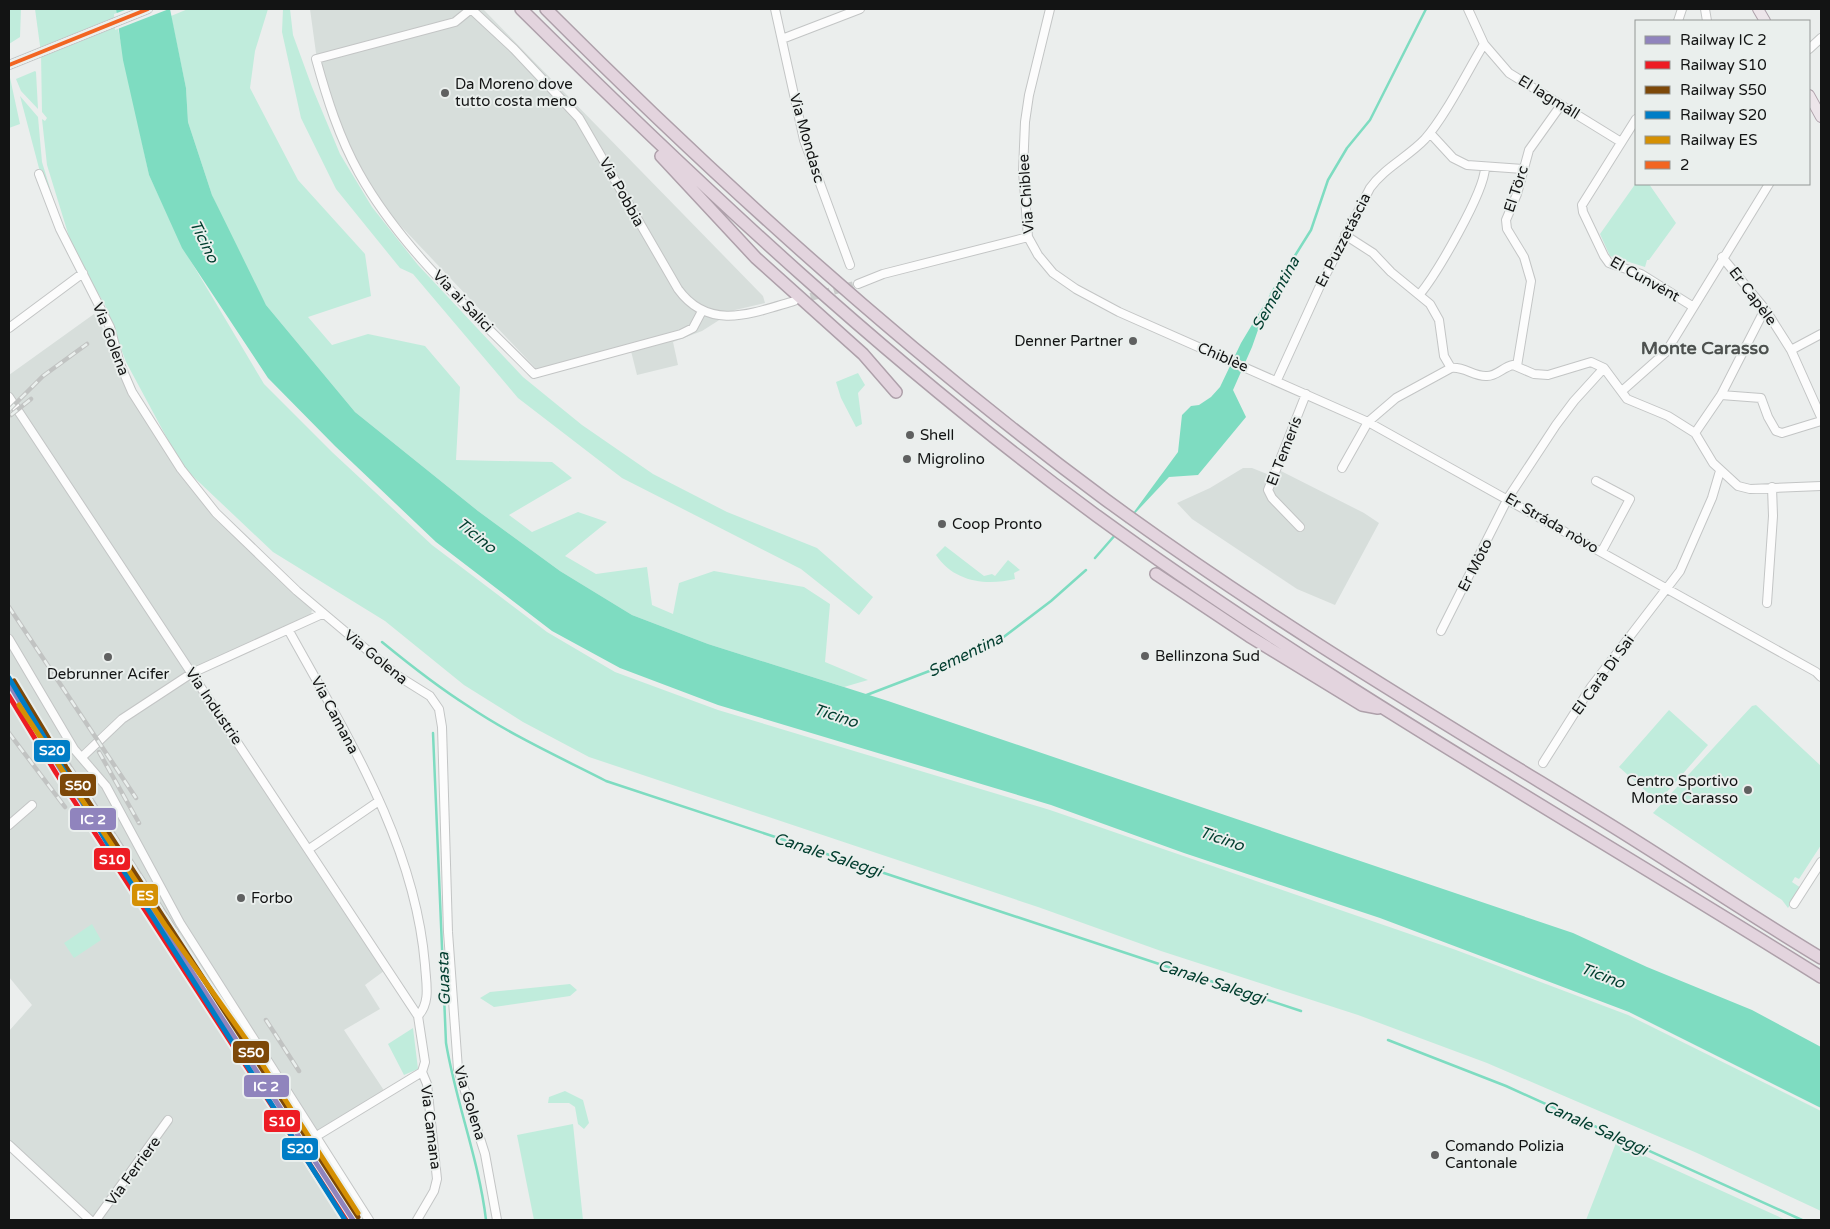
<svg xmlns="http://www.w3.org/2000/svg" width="1830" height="1229" viewBox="0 0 1830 1229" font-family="'Varela Round',sans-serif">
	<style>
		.built { fill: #d7dedb }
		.green { fill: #c0ecdc }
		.water { fill: #7edcc1 }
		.pier { fill: #ebeeed }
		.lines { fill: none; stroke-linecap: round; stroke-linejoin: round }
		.stream { stroke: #7edcc1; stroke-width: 2.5 }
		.minor-tunnel { stroke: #cbcdcc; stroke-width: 8; stroke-dasharray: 8 4; stroke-linecap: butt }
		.minor-casing { stroke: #c3c5c5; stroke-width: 10 }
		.major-casing { stroke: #aea0aa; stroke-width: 12 }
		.highway-casing { stroke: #aea0aa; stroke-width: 14 }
		.minor { stroke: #fcfcfc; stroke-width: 8 }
		.major { stroke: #ede5ea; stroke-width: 10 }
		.highway { stroke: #e3d4de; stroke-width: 11 }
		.rail-casing { stroke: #c1c3c2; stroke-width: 4.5 }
		.rail { stroke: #eaefed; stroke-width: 2.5; stroke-dasharray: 8; stroke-linecap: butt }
		.bus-1-casing { stroke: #eaefed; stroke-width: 8 }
		.bus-1 { stroke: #f26522; stroke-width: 4 }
		.rail-1-casing { stroke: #eaefed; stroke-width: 9 }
		.rail-2-casing { stroke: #eaefed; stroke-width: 9 }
		.rail-3-casing { stroke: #eaefed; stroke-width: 9 }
		.rail-4-casing { stroke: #eaefed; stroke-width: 9 }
		.rail-5-casing { stroke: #eaefed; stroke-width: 9 }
		.rail-1 { stroke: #9084bd; stroke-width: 5 }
		.rail-2 { stroke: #ed1c24; stroke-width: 5 }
		.rail-3 { stroke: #7d4808; stroke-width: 5 }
		.rail-4 { stroke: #007dc6; stroke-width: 5 }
		.rail-5 { stroke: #d59003; stroke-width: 5 }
		.poi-dot { fill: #5f6060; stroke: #eaefed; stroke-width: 2 }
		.labels { text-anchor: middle; stroke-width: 4; stroke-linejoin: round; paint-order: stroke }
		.poi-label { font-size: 15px; fill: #131414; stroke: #eaefed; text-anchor: start }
		.street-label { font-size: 15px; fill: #131414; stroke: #eaefed }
		.water-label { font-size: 16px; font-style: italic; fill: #003d2e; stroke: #eaefed }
		.quarter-label { font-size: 18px; font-weight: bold; fill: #4d514f; stroke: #eaefed }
		.line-badge { stroke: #eaefed; stroke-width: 2 }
		.badge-label { font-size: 14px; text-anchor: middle; font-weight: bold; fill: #fff }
	</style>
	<rect width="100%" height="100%" fill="#ebeeed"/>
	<!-- built -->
	<path class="built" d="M310,9h173l280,287 2,7 -30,7 -33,21 -29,11 5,23 -41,10 -6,-24 -89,24 -162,-171 -38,-73 -26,-78z
		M94,314l9,15 5,-3 16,52 25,49 30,42 133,141 -2,8 -118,55 196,295 -23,17 15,24 -36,21 43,65 -72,42 52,83h-277l-81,-75v-114l23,-26 -23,-28v-602z
		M1243,468h9l20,8 3,-8 89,45 15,10 -44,82 -38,-16 -105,-70 -15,-16 33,-15z"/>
	<!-- green -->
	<path class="green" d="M9,9h12l-1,28 -11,7z
		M35,9h81l1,15 32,151 34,73 81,136 68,68 100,93 115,87 68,40 103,38 332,100 406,140 172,65 193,96v100l-124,-58 -210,-90 -129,-48 -197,-64 -123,-44 -449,-150 -66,-35 -59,-37 -79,-64 -112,-69 -91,-86 -56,-104 -21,-57 -31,-52 -27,-88 -5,-46 3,2 2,-3 -5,-6 -1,-59z
		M188,9h80l-13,42 -5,37 48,92 67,74 6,42 -63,21 24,28 36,-11 57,12 35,41 -4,73 96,2 20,16 -63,37 23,17 46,-20 29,10 -42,34 31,18 51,-7 5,38 21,9 6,-31 35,-12 90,16 26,17 -5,58 43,18 -24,7 -136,-43 -76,-29 -72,-44 -82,-60 -123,-99 -89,-107 -31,-58 -23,-52 -24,-73 -2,-34 -15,-72z
		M283,9h7l3,26 19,52 28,67 32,53 46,58 105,112 59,48 71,49 74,38 90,36 56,49 -14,18 -58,-46 -179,-91 -104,-80 -105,-124 -13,-6 -64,-79 -35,-71 -19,-86z
		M35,71l1,1 2,37 -17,-18 -5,-12z
		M9,73l11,51 -11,4z
		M20,96l18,21 4,45 18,59 -20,-49z
		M1636,183l13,1 27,39 -27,37h-2l-2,7 -35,-11 -10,-22z
		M858,373l7,12 -7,8 4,31 -6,3 -15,-29 -5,-16z
		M945,546l39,30 8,-2 3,2 13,-16 12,10 -6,3 1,6c-29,7 -61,3 -79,-24z
		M1756,705l65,61v79l-22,34 -4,-2 -3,5 9,6 -13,20 -6,-8 -129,-87 99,-107z
		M1669,710l39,35 -50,57 -39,-35z
		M92,924l9,16 -27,18 -10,-15z
		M570,984l7,6 -7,6 -76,11 -14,-9 10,-6z
		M413,1028l5,41 -14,6 -16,-31z
		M565,1091l18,9 6,23 -5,6 -6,-5 -3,-17 -6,-4h-21l1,-6z
		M573,1124l10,96h-49l-17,-85z
		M1616,1143l170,77h-200z"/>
	<!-- water -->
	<path class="water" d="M116,9h54l16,79 2,34 24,73 54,110 89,107 123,99 82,60 72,44 76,29 180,57 685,232 74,34 105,43 69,37v61l-192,-96 -249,-94 -196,-65 -133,-48 -333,-100 -98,-37 -68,-37 -116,-89 -101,-96 -67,-68 -86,-130 -33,-73 -26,-115z
		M1271,293l-19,54 -19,43 13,27 -48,58 -29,2 -44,47 53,-72 4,-37 9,-9 8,-1 12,-8 9,-10 21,-44z"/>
	<!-- pier -->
	<path class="pier" d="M128,9h41l-54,21 -1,-16z"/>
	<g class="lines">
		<!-- stream -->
		<path class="stream" d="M1271,294l40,-64 17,-50 19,-32 23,-28 56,-111
			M1095,558l21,-24
			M382,642c28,23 56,45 86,64 43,29 91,51 138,75l695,230
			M864,696l102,-39 35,-18 50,-38 35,-31
			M433,733l13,310c10,60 33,117 40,177
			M1388,1040l118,46 296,134"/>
		<!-- minor-tunnel -->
		<path class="minor-tunnel" d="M799,300l59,-16"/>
		<defs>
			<path id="minor" d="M471,9l-16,13 -139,37c11,40 23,78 43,114 43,77 113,138 175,201l147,-40 12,-6 9,-17
				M471,9l43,40 65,69 99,171c31,43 75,24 116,12
				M775,9l29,131 46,125
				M1050,9l-21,86 -4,27 -2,49 5,66 10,18 15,18 23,16 43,23 249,110 448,250 5,5
				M1468,9l16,35 25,29 112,69
				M1705,9l2,12
				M1678,21l4,-12
				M782,39l78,-30
				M1809,49l12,-11
				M9,65l139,-56
				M1636,119l-54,86 1,7 21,44 5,7 32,11 51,32
				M1430,133l23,25 14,7 56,4
				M39,174l21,55 50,98 10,37 12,28 49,77 35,44 81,78 101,85 32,20 9,13 3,18 6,205 10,137 27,85 12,66
				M1345,235l28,18 18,19 39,32 9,16 5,36 7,12
				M1722,257l43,52 26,41 30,67
				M858,284l25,-10 145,-37
				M1420,294c17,-21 64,-101 65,-126
				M9,328l74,-55
				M1791,350l30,-16
				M1517,366l14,-85 -7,-24 -17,-28 -1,-9 11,-26 12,-44 32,-45
				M1277,380l42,-92 51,-100c14,-20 38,-31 55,-49 21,-24 42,-67 59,-95
				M1622,391l44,-39 103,-168
				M1721,395l40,3 7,19 8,14 6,2 39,-12
				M9,397l409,619 7,46 -3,10
				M1695,433l26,-38 44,-86
				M1342,468l26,-46 28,-24 55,-30c13,-2 23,9 36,8 10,0 16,-9 26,-11l21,9 14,1 43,-13 13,6 23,31 41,17 27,17 18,30 25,23 12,3 71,-3
				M1596,481l34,18 -28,52
				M1300,527l-28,-29 -4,-8 38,-96
				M1767,603l6,-87 -1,-29
				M289,631c58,105 126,212 136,334 1,18 6,37 -7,51
				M1441,631l67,-133 48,-73 18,-24 30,-33
				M9,639l65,110 32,37 74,137 189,297
				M82,757l40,-38 70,-46 130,-59
				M1543,763l48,-76 89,-116 32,-73 8,-27
				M9,825l23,-20
				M309,849l70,-48
				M1794,904l27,-42
				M315,1137l107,-65
				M9,1145l81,75
				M96,1220l72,-100
				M417,1220l17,-29 3,-12 -10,-95 -5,-12"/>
			<path id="major" d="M1758,9l7,12
				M1809,95l12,22"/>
			<path id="highway" d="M521,9c182,180 369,355 576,507 232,169 482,309 724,461
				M546,9c176,176 360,343 560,491 160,117 330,218 498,321 73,45 144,93 217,137
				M661,156l95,102 107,96 33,38
				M1156,574l93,62 113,69 16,3"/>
		</defs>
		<!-- minor casing -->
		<use href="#minor" class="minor-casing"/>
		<!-- major casing -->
		<use href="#major" class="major-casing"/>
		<!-- highway casing -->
		<use href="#highway" class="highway-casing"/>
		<!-- minor -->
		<use href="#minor" class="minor"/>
		<!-- major -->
		<use href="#major" class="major"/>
		<!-- highway -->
		<use href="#highway" class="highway"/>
		<defs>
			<path id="rail" d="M9,410l34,-34 44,-32
				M11,415l20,-16
				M9,607l127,191
				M9,733l56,74
				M99,752l40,71
				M62,754l115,178
				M266,1020l33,51"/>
		</defs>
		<!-- rail casing -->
		<use href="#rail" class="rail-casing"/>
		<!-- rail -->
		<use href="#rail" class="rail"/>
		<defs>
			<path id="bus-1" d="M9,65l139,-56"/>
		</defs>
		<!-- bus-1 casing -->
		<use href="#bus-1" class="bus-1-casing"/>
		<!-- bus-1 -->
		<use href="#bus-1" class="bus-1"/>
		<defs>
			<path id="rail-1" d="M9,684l52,86 292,450"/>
			<path id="rail-2" d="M9,696l47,77 290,447"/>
			<path id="rail-3" d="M14,681l52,86 292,450"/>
			<path id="rail-4" d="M9,678l116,195 220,347"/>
			<path id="rail-5" d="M19,705l146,220 83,117 110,171"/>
		</defs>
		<!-- rail-1 casing -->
		<use href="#rail-1" class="rail-1-casing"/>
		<!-- rail-2 casing -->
		<use href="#rail-2" class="rail-2-casing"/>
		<!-- rail-3 casing -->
		<use href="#rail-3" class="rail-3-casing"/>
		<!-- rail-4 casing -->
		<use href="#rail-4" class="rail-4-casing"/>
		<!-- rail-5 casing -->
		<use href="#rail-5" class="rail-5-casing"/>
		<!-- rail-1 -->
		<use href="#rail-1" class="rail-1"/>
		<!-- rail-2 -->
		<use href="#rail-2" class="rail-2"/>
		<!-- rail-3 -->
		<use href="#rail-3" class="rail-3"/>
		<!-- rail-4 -->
		<use href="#rail-4" class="rail-4"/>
		<!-- rail-5 -->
		<use href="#rail-5" class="rail-5"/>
	</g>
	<!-- markers -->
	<g class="poi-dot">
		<circle cx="445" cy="93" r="5"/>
		<circle cx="1133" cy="341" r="5"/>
		<circle cx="910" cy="435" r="5"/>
		<circle cx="907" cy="459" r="5"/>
		<circle cx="942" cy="524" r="5"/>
		<circle cx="1145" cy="656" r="5"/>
		<circle cx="108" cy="657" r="5"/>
		<circle cx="1748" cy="790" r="5"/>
		<circle cx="241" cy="898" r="5"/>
		<circle cx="1435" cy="1155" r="5"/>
	</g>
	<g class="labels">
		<!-- poi labels -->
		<g class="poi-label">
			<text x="455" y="89">Da Moreno dove<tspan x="455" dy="17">tutto costa meno</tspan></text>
			<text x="1123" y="346" text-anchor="end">Denner Partner</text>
			<text x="920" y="440">Shell</text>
			<text x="917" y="464">Migrolino</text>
			<text x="952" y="529">Coop Pronto</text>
			<text x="1155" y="661">Bellinzona Sud</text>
			<text x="108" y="679" text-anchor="middle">Debrunner Acifer</text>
			<text x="1738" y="786" text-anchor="end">Centro Sportivo<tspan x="1738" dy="17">Monte Carasso</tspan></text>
			<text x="251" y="903">Forbo</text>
			<text x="1445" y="1151">Comando Polizia<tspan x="1445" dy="17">Cantonale</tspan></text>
		</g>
		<!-- street labels -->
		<g class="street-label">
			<text transform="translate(1549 97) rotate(32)" y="5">El Iagmáll</text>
			<text transform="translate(807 138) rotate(74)" y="5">Via Mondasc</text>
			<text transform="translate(1516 189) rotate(-72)" y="5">El Törc</text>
			<text transform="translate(622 192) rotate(61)" y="5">Via Pobbia</text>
			<text transform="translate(1026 194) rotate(-94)" y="5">Via Chiblee</text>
			<text transform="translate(1343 240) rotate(-63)" y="5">Er Puzzetáscia</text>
			<text transform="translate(1645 279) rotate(29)" y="5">El Cunvént</text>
			<text transform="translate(1753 296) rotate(53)" y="5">Er Capèle</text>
			<text transform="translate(463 301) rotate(46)" y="5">Via ai Salici</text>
			<text transform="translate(111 339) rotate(69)" y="5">Via Golena</text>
			<text transform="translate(1223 357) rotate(23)" y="5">Chiblèe</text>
			<text transform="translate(1284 451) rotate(-69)" y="5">El Temerís</text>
			<text transform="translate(1552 523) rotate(30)" y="5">Er Stráda nòvo</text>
			<text transform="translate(1475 565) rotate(-63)" y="5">Er Mòto</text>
			<text transform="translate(376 657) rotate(39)" y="5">Via Golena</text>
			<text transform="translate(1603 675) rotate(-54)" y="5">El Carà Di Sai</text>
			<text transform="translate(214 706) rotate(56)" y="5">Via Industrie</text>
			<text transform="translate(335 715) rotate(62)" y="5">Via Camana</text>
			<text transform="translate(470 1103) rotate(73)" y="5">Via Golena</text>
			<text transform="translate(431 1127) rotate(83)" y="5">Via Camana</text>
			<text transform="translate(133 1171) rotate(-54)" y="5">Via Ferriere</text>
		</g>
		<!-- water labels -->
		<g class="water-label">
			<text transform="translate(205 241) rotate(64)" y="6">Ticino</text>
			<text transform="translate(1275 293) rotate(-61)" y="6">Sementina</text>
			<text transform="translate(477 535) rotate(39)" y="6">Ticino</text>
			<text transform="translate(965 654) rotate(-26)" y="6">Sementina</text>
			<text transform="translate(836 715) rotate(18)" y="6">Ticino</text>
			<text transform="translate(1222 838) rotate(19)" y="6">Ticino</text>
			<text transform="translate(828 854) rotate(18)" y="6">Canale Saleggi</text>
			<text transform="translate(1603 975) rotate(21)" y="6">Ticino</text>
			<text transform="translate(443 979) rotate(-92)" y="6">Guasta</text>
			<text transform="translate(1212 981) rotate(18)" y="6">Canale Saleggi</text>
			<text transform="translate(1596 1127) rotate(24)" y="6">Canale Saleggi</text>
		</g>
		<!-- quarter labels -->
		<g class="quarter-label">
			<text x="1705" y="354">Monte Carasso</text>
		</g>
	</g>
	<g class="line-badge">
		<rect x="33" y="739" width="38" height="24" rx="5" fill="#007dc6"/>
		<rect x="59" y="773" width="38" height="24" rx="5" fill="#7d4808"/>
		<rect x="69" y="807" width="48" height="24" rx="5" fill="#9084bd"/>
		<rect x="93" y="847" width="38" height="24" rx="5" fill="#ed1c24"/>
		<rect x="131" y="883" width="28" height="24" rx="5" fill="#d59003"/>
		<rect x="232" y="1040" width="38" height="24" rx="5" fill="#7d4808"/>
		<rect x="243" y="1074" width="47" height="24" rx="5" fill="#9084bd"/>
		<rect x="263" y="1109" width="38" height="24" rx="5" fill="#ed1c24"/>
		<rect x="281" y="1137" width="38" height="24" rx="5" fill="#007dc6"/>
	</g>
	<g class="badge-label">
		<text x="52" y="755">S20</text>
		<text x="78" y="790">S50</text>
		<text x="93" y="824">IC 2</text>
		<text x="112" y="864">S10</text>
		<text x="145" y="900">ES</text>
		<text x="251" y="1057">S50</text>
		<text x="266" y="1091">IC 2</text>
		<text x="282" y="1126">S10</text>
		<text x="300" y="1153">S20</text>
	</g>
	<!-- border -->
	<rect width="1830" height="1229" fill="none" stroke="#131414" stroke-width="20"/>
	<!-- legend -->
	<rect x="1635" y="20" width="175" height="165" fill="#eaefed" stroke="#949796"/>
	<rect x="1645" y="36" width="25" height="8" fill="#9084bd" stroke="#949796"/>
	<text x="1680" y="45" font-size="15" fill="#131414">Railway IC 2</text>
	<rect x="1645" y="61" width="25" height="8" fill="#ed1c24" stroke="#949796"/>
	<text x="1680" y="70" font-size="15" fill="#131414">Railway S10</text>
	<rect x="1645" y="86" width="25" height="8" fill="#7d4808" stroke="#949796"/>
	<text x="1680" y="95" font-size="15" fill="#131414">Railway S50</text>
	<rect x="1645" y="111" width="25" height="8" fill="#007dc6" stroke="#949796"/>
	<text x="1680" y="120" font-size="15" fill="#131414">Railway S20</text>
	<rect x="1645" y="136" width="25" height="8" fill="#d59003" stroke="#949796"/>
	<text x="1680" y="145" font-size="15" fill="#131414">Railway ES</text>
	<rect x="1645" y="161" width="25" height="8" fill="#f26522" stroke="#949796"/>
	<text x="1680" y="170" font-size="15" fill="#131414">2</text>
</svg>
